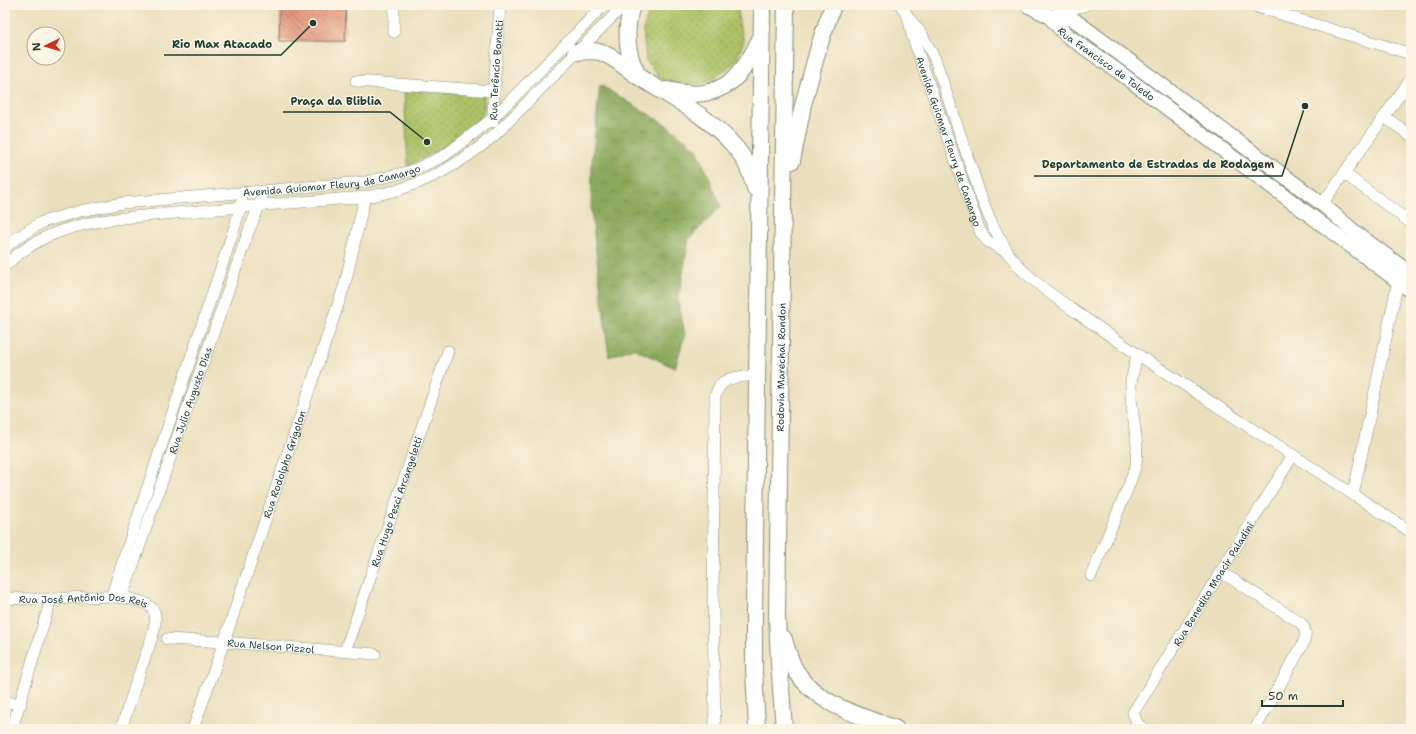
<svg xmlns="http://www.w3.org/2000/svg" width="1416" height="734" viewBox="0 0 1416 734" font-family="'Shantell Sans',sans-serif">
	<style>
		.green { fill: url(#green-dots); stroke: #66804e }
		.forest { fill: url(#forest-crowns); stroke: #547348 }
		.building { fill: url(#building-back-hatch) }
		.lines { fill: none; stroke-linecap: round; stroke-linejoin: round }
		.minor-casing { stroke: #848e78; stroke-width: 12 }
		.major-casing { stroke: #848e78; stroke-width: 16 }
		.highway-casing { stroke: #848e78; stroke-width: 18 }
		.minor { stroke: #fff; stroke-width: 11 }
		.major { stroke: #fff; stroke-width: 14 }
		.highway { stroke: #fff; stroke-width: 16 }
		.labels { text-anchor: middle; stroke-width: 3; stroke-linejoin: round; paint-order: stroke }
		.street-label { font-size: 10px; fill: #1f3d34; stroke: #fcf5e5 }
		.leader { fill: none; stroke: #1f3d34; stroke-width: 1.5 }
		.callout-dot { fill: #1f3d34; stroke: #fcf5e5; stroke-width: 1.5 }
		.callout-label { font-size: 11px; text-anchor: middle; font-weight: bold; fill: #1f3d34; stroke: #fcf5e5; stroke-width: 3; stroke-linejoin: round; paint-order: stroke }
	</style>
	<defs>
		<pattern id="green-dots" width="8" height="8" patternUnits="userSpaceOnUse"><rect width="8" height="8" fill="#aec368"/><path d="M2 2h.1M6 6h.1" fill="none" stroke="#8da056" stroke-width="1.8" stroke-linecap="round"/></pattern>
		<pattern id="forest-crowns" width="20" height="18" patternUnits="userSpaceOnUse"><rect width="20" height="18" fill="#8aa95c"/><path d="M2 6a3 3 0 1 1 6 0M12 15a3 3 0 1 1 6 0" fill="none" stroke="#708b4d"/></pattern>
		<pattern id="building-back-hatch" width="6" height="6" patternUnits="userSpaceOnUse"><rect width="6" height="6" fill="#e39479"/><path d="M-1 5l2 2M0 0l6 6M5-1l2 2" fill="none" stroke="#b77a64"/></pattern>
	</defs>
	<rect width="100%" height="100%" fill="#fcf5e5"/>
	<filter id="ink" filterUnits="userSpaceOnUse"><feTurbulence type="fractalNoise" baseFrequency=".025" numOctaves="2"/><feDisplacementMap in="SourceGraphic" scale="8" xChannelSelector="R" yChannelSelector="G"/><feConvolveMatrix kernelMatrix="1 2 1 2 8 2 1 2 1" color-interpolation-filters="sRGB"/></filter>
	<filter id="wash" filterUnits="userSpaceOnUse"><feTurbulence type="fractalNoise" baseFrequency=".012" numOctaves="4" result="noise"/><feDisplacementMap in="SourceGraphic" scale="16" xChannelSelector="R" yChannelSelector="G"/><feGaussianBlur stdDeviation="0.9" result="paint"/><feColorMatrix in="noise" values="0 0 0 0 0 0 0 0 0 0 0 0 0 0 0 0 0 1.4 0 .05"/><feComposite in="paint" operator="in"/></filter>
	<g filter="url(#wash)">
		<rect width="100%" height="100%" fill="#eadfbc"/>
		<!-- green -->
		<path class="green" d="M651,5h87l1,19 5,17 -8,20 -19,16 -16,8 -21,-1 -19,-5 -15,-19 -3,-30z
			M404,90l80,5c0,7 1,15 -3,21 -8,15 -57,43 -73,50z"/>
		<!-- forest -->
		<path class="forest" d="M600,85l65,39 32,25 24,57 -32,33 -11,62 7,33 -10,34 -42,-20 -24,9 -18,-147 1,-47z"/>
		<g id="blocks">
			<!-- building -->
			<path class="building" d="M280,5h66l-1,36h-66z"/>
		</g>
	</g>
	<g filter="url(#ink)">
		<use href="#blocks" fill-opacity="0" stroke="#848e78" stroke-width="1"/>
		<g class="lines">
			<defs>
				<g id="minor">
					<path d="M394,5v27"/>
					<path d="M901,5l7,12 13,16 14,26 46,138 12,29 15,27 14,17 21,18 27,20 67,46 274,178"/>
					<path d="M1251,5l160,49"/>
					<path d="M1051,15l35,-10"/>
					<path id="s1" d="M909,20l3,15 68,196 7,10 21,12"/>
					<path d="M356,81l138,10"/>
					<path d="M1385,117l26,19"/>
					<path id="s2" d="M493,122l1,-31 6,-86"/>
					<path d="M1345,174l66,49"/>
					<path d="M1322,204l89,-125"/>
					<path id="s3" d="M5,247l15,-11 22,-14 38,-11 43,-8 242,-21 46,-11 33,-15 48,-37 112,-114"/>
					<path d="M5,266c15,-15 36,-28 56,-35 36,-13 76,-14 114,-18 63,-6 127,-11 190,-16 53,-8 90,-29 130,-62l129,-130"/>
					<path d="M1353,495l45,-214"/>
					<path d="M1221,572l80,51c6,7 5,13 2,21l-48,85"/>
					<path d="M1091,576l38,-91 7,-20 1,-19 -6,-48v-16l6,-28"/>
					<path d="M111,597l124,-371 7,-25"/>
					<path id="s4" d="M122,597l127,-367 13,-31"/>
					<path id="s5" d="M5,598c15,1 31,1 46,1 19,0 100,-11 104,16 2,14 -8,36 -13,50 -7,21 -14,43 -21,64"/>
					<path id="s6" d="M167,639l57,3 151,12"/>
					<path id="s7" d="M345,651l103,-300"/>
					<path d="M5,702l16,2"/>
					<path d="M12,729l39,-130"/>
					<path id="s8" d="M193,729l31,-87 121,-358 20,-87"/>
					<path d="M715,729l-2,-122 2,-210c5,-22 23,-20 42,-22"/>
					<path id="s9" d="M1145,729l-7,-4 -5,-12 160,-258"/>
				</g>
				<g id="major">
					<path d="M1027,5l22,11 24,3 249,185 34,29 55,41"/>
					<path id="s10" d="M1049,16l16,18 54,38 292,219"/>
				</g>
				<g id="highway">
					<path d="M632,5c-7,24 -7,47 6,70"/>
					<path d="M576,52c7,0 16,-2 24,0 14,4 26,17 39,25 33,21 70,39 96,70 11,12 16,26 20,41"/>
					<path d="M666,90c13,2 29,6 43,2 27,-6 40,-30 51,-53"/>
					<path d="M792,161l11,-56 16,-59 14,-41"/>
					<path d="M784,639c3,11 6,22 12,32 22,35 64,44 100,58"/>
					<path d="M757,729l-3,-60v-54l8,-610"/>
					<path id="s11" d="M784,729l-5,-67 -2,-47 9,-610"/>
				</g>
			</defs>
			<!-- minor casing -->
			<use href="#minor" class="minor-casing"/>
			<!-- major casing -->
			<use href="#major" class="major-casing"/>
			<!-- highway casing -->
			<use href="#highway" class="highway-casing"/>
			<!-- minor -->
			<use href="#minor" class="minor"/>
			<!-- major -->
			<use href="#major" class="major"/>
			<!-- highway -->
			<use href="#highway" class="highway"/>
		</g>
	</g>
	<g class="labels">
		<!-- street labels -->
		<g class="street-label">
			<text dy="4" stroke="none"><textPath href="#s10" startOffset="75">Rua Francisco de Toledo</textPath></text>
			<text dy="4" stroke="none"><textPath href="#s2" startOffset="52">Rua Terêncio Bonatti</textPath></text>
			<text dy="4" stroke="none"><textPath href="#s1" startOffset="128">Avenida Guiomar Fleury de Camargo</textPath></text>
			<text dy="4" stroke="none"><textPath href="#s3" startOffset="338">Avenida Guiomar Fleury de Camargo</textPath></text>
			<text dy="4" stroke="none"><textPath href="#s11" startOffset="362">Rodovia Marechal Rondon</textPath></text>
			<text dy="4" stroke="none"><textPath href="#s4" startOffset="208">Rua Julio Augusto Dias</textPath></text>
			<text dy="4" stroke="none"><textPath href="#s8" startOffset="280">Rua Rodolpho Grigolon</textPath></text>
			<text dy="4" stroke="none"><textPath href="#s7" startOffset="158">Rua Hugo Pesci Arcangeletti</textPath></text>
			<text dy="4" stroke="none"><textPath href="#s9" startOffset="173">Rua Benedito Moacir Paladini</textPath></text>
			<text dy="4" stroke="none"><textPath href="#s5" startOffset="79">Rua José Antônio Dos Reis</textPath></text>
			<text dy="4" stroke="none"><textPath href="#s6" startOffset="104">Rua Nelson Pizzol</textPath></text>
		</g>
	</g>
	<!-- callouts -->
	<path class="leader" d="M313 23L281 55H164M427 142L390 112H283M1305 106L1282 176H1034"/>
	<g class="callout-dot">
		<circle cx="313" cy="23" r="4"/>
		<circle cx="427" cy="142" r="4"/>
		<circle cx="1305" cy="106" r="4"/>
	</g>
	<g class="callout-label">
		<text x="222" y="48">Rio Max Atacado</text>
		<text x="336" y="105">Praça da Bliblia</text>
		<text x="1158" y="168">Departamento de Estradas de Rodagem</text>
	</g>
	<!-- margin -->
	<rect width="1416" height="734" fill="none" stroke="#fcf5e5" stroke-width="20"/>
	<!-- north arrow -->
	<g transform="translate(46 46) rotate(265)"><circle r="19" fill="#fcf5e5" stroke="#a4ab9e"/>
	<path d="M0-3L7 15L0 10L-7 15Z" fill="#c8321e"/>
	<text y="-6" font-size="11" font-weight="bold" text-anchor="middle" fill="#1f3d34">N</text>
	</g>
	<!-- scale -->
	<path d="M1262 700v6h81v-6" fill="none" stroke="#1f3d34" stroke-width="2"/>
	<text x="1268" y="700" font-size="12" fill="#1f3d34" stroke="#fcf5e5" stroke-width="3" paint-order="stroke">50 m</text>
</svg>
